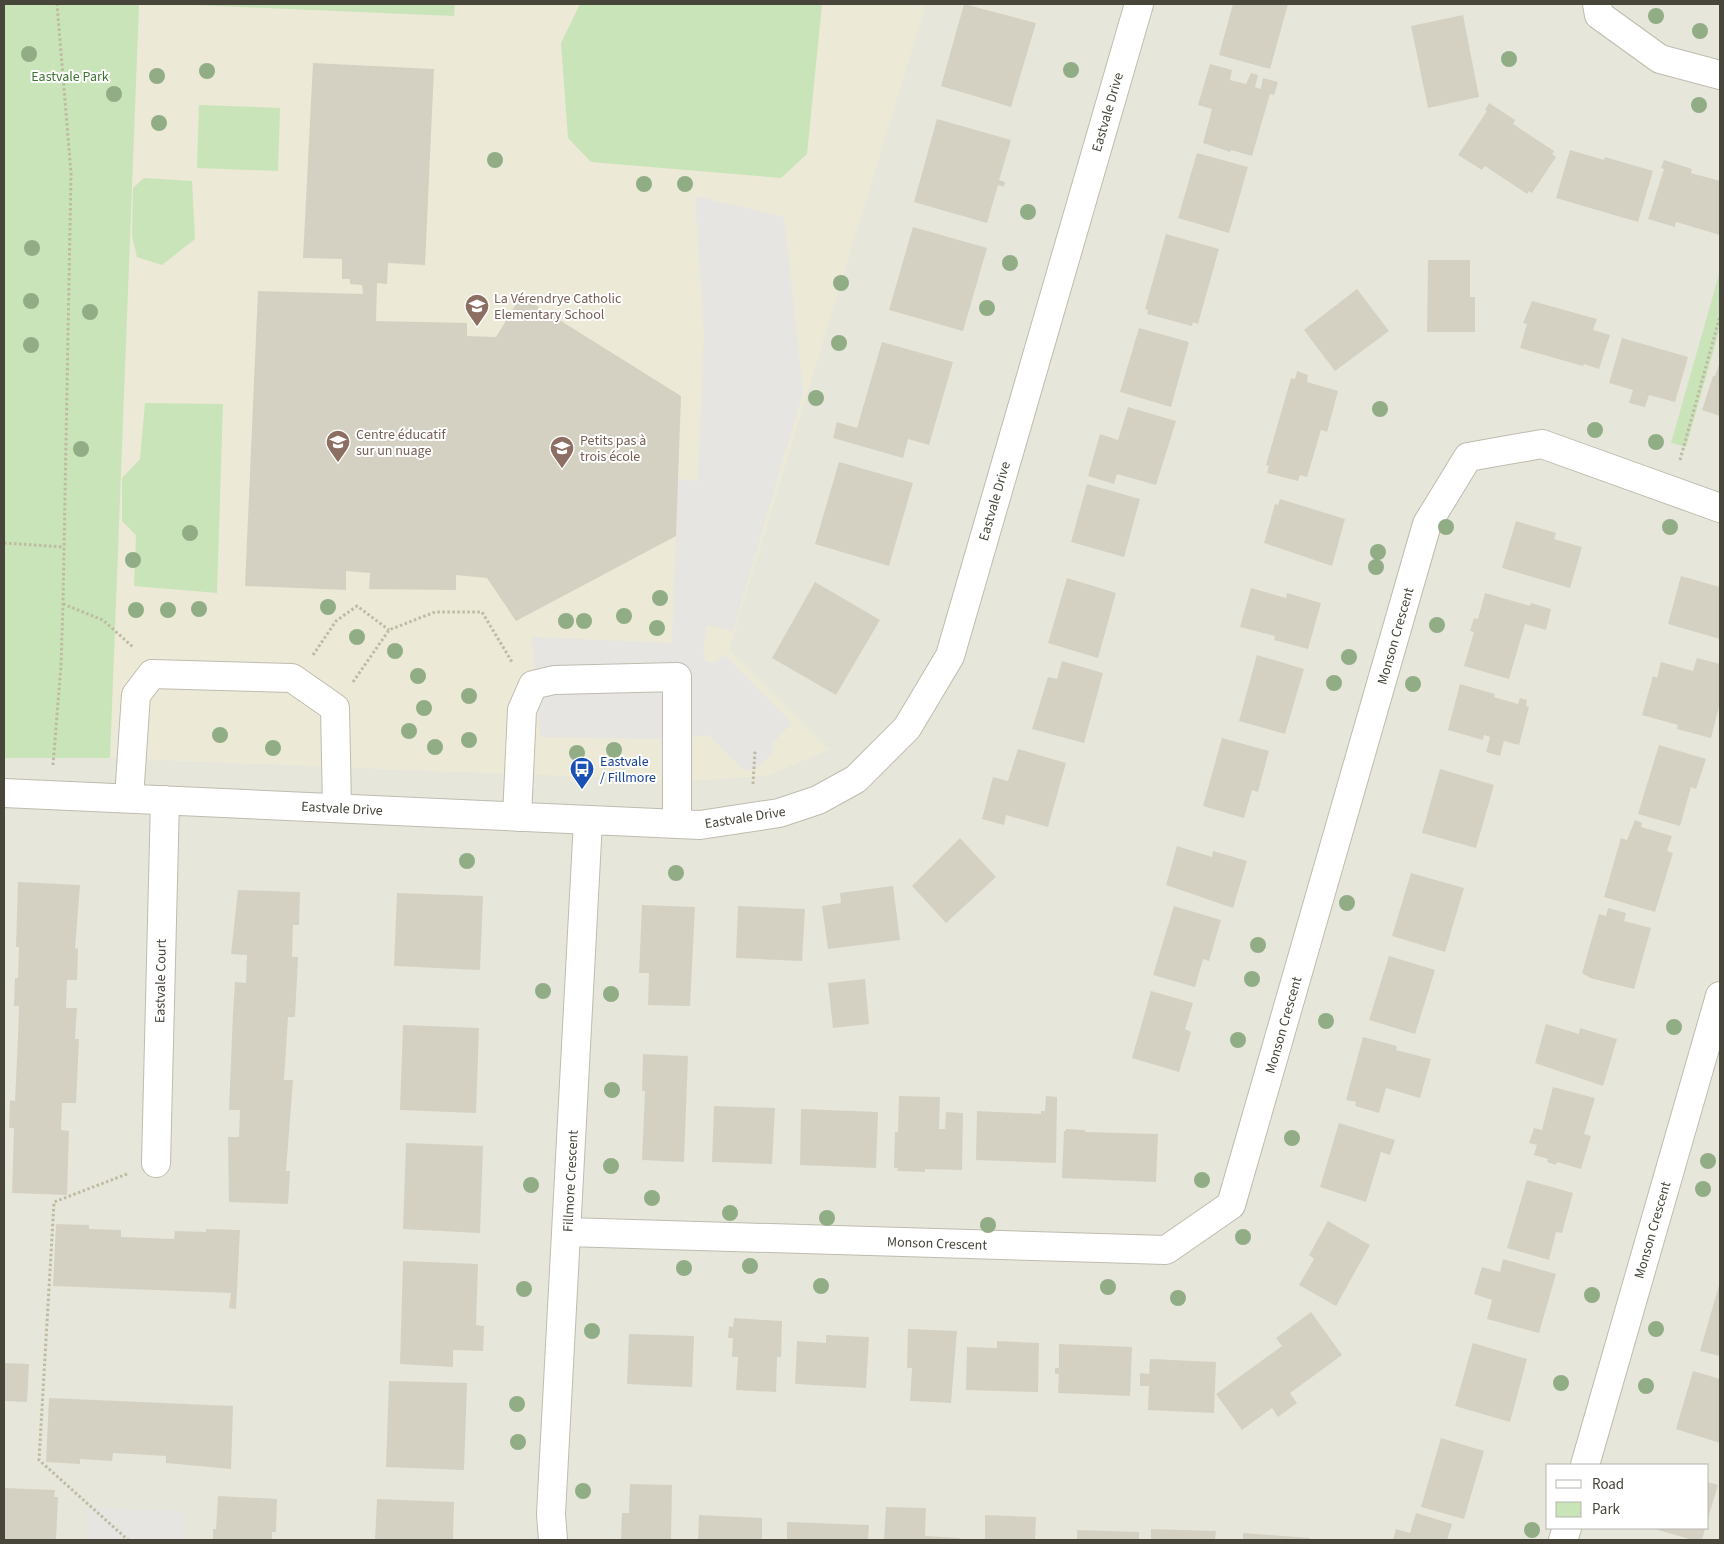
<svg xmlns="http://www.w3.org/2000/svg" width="1724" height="1544" viewBox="0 0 1724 1544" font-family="'Source Sans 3',sans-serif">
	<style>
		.residential { fill: #e7e6da; fill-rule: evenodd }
		.education { fill: #ece9d7 }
		.green { fill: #c9e4b9 }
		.parking { fill: #e6e5e2 }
		.building { fill: #d5d1c2 }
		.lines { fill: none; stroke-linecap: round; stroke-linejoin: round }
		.minor-casing { stroke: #bfbcaf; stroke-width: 30 }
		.path { stroke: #bfbaa2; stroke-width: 3; stroke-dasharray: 2.5 2.5; stroke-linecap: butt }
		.minor { stroke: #fff; stroke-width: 28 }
		.tree { fill: #91ad86 }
		.labels { text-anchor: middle; stroke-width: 4; stroke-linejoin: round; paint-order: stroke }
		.park-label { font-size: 14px; fill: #407433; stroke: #fff }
		.street-label { font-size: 14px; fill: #48453a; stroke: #fff }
		.education-label { font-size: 14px; fill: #785e54; stroke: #fff; text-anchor: start }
		.transit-label { font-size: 14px; fill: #164399; stroke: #fff; text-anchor: start }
	</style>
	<rect width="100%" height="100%" fill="#f4f3ec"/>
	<!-- residential -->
	<path class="residential" d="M4,4h1716v1536h-1716zM1548,1465h160v63h-160z"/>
	<!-- education -->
	<path class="education" d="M139,4h787l-197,646 100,100 -62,26 -79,5 -578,-23z"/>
	<!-- green -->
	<path class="green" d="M4,4h135l-29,754h-106z
		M168,4h287l-1,12z
		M580,4h242l-15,150 -26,24 -190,-16 -23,-24 -7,-95z
		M199,105l81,3 -2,63 -81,-3z
		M144,178l48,3 3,58 -33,26 -25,-8 -5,-21 1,-48z
		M1720,271v57l-34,119 -15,-4z
		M145,403l78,1 -6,189 -83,-7 2,-51 -14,-14v-43l18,-19z"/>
	<!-- parking -->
	<path class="parking" d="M695,196l89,21 19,175 -70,239 -26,-6 -4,30 3,7 8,1 11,-8 67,68 -20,21 1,7 -16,18 -13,2 -35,-36 -44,4 -125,-2 -8,-100 140,6 6,-164 20,2 6,-148z
		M87,1508l97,3 -1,29h-97z"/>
	<!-- building -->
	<path class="building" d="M964,4l72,19 -25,84 -70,-21z
		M1233,4h55l-18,65 -51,-14z
		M1463,15l16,82 -51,11 -17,-82z
		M313,63l121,6 -9,196 -37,-2 -1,21 -10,-1 -1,38 91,2v13l29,1 25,-41 160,100 -5,140 -160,85 -29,-43 -31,-3v15l-87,-1 1,-16 -24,-2v19l-101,-4 13,-295 105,3 -1,-9 -12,-1v-5h-8v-20l-39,-1z
		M1210,64l22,6 -2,10 16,4 5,-11 7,2 -3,12 6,2 2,-11 15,4 -4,13 -4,-1 -18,62 -21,-6 -1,2 -27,-9 9,-34 -14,-4z
		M1489,103l26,17 -2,4 41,27 -2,3 4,3 -24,36 -3,-2 -2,3 -42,-28 -3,4 -24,-15 29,-44 -2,-1z
		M937,119l74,21 -12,40 6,2 -1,5 -6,-2 -11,38 -73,-21z
		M1570,150l34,10 1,-3 48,14 -15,51 -82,-24z
		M1197,153l51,14 -19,66 -51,-15z
		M1664,160l28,9 -1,4 29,8v54l-44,-13 -1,5 -27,-8 16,-50 -3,-1z
		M913,227l74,21 -24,83 -74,-21z
		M1166,234l53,15 -21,75 -5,-2 -1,4 -45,-12 1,-4 -3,-1z
		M1428,260h42v37h5v35h-48z
		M1357,289l32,42 -54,40 -31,-41z
		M1532,301l65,18 -4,11 17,5 -11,34 -15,-5 -1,2 -63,-18 7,-24 -4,-1z
		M1139,328l50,14 -18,65 -51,-15z
		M1622,338l66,19 -13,45 -26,-7 -4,12 -16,-4 4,-13 -24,-7z
		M882,342l71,20 -24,83 -21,-6 -5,19 -70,-20 4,-16 20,6z
		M1720,362v54l-18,-6 11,-34h2z
		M1297,371l11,4 -1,7 31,9 -11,41 -6,-2 -14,47 -7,-2 -2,6 -31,-8 2,-7 -3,-1 25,-87 4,1z
		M1128,407l48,14 -20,64 -39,-11 -3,10 -26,-8 12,-42 18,6z
		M839,462l74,21 -24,83 -74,-22z
		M1087,484l53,15 -16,58 -53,-15z
		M1280,499l65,20 -13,47 -68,-23 11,-39 3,1z
		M1516,521l40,12 -2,6 28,8 -12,41 -68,-20z
		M1681,576l39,11v52l-52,-15z
		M1067,578l49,15 -18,65 -50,-15z
		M815,582l65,38 -44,75 -64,-37z
		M1251,588l35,10 1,-5 34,10 -13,46 -34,-9 1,-4 -35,-9z
		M1485,593l45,13 1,-3 20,6 -5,21 -21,-6 -16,55 -45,-13 10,-34 -4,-1 4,-13 4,1z
		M1257,655l47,14 -19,65 -46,-13z
		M1697,658l23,6v39l-9,35 -34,-9 1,-4 -36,-10 11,-39 4,2 4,-16 32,9z
		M1062,661l41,12 -19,70 -52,-14 16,-52 9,2z
		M1460,684l35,10 -1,3 24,7 2,-6 7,2 -1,6 3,1 -10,38 -15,-4 -4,15 -14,-4 4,-15 -6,-2 -1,5 -35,-10z
		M1222,738l47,13 -11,41 -6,-2 -8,28 -41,-12z
		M1659,745l47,14 -10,30 -5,-2 -11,39 -42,-12z
		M1018,749l48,14 -18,64 -42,-12 -2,10 -22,-6 11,-42 15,4z
		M1440,769l54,16 -18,63 -54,-15z
		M1635,820l7,3 -1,4 31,9 -5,15 6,2 -18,59 -51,-15 17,-59 6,2z
		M960,838l36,39 -50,46 -34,-37z
		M1177,846l35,11 1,-6 34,10 -14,47 -67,-23z
		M1411,873l53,15 -19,64 -53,-16z
		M18,882l62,3 -5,64 3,-1 -1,32h-10l-1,28h11l-2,31h4l-3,64h-14l-1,27 8,1 -2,64 -55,-2 2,-65h-5l1,-28 5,1 3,-64 1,-31h-5l1,-28h3l1,-31h-3z
		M893,886l7,54 -72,9 -6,-43 19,-3 -1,-10z
		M238,890l62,2 -1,33h-6l-1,32h6l-3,60h-7l-4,63h9l-7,91h4l-2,33 -59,-2 -1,-65h11l1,-27h-11l4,-97 2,-31 11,1 1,-28 -16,-1z
		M397,893l86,3 -3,74 -86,-4z
		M642,905l53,2 -5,99 -42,-1 1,-32h-10z
		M738,906l67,3 -3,52 -66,-3z
		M1174,906l47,14 -12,41 -6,-2 -8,28 -42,-12z
		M1608,908l18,5 -2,8 27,7 -17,61 -44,-11 -8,-5 17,-59 7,2z
		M1389,956l46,14 -20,64 -46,-14z
		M865,979l4,45 -36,4 -5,-45z
		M1151,991l42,12 -8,26 6,3 -12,40 -47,-14z
		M1546,1024l33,10 1,-6 37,11 -14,47 -68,-23z
		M403,1025l76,3 -3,85 -76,-3z
		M1363,1037l34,9 -1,4 35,9 -11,39 -34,-10 -7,25 -24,-7 1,-4 -10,-2z
		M643,1054l45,2 -4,106 -42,-2 3,-69h-3z
		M1553,1087l42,11 -11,36 7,2 -10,33 -24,-7 -1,3 -9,-3 1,-3 -14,-4 3,-10 -8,-2 5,-15 8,2z
		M899,1096l41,1 -1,32h6l1,-17 17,1 -1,57 -37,-1v3l-28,-1 1,-3h-4l1,-36h3z
		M1046,1096l11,1 -1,66 -80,-3 1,-49 64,3v-3h4z
		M714,1106l61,2 -3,56 -60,-2z
		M801,1109l77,3 -2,56 -76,-3z
		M1339,1123l56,17 -5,15 -9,-3 -15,50 -46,-15z
		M1066,1129l19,1v2h3l70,2 -2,48 -94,-4 2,-47h2z
		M406,1143l77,3 -3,87 -77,-4z
		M1527,1180l46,13 -11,40 -6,-1 -7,28 -42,-12z
		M1328,1221l42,24 -34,61 -37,-21 15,-26 -5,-4z
		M56,1224l33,1v4l32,1v7l53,2 1,-8 31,1v-3l34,1 -4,79 -7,-1 2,-15 -178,-7z
		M1503,1259l53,15 -17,59 -52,-14 5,-19 -18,-6 8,-27 18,5z
		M403,1261l75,3 -2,61 8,1 -1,25 -30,-1v17l-53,-3z
		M1720,1282v74l-20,-5z
		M1311,1312l31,43 -52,38 7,10 -19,14 -6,-9 -30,22 -26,-36 66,-48 -6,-8z
		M734,1318l48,3 -1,36h-4l-1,35 -40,-2 2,-33h-6l1,-19h-5l1,-12 4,1z
		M908,1329l49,2 -6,72 -41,-2 2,-33h-5z
		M629,1334l65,2 -2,51 -65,-3z
		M826,1335l43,2 -3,51 -71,-4 2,-43 29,2z
		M997,1341l42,2 -1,49 -72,-2 1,-43 30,1z
		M1473,1343l54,16 -17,63 -55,-16z
		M1059,1344l73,3 -2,49 -72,-3 1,-19h-4v-6h4z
		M1150,1359l66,3 -2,51 -66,-3 1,-24h-9v-13l9,1z
		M4,1363l25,1 -2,38 -23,-1z
		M1693,1371l27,8v64l-44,-14z
		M389,1381l78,2 -3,87 -78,-3z
		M49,1398l184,8 -2,63 -65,-6v-7l-53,-3 -1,8 -32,-2v5l-34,-2z
		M1441,1438l43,13 -20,68 -43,-12z
		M1708,1482l10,3 -10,33z
		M630,1484l42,1 -1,55h-50l1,-27h7z
		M4,1488l51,2 -1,7h4l-2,43h-52z
		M218,1496l59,3 -1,33h-4v8h-59v-11h3z
		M377,1499l77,3 -1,38h-78z
		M886,1507l40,1 -1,28 35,2 -1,2h-75z
		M1416,1513l36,11 -5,16h-54l3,-11 14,4z
		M699,1515l63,3v20l-2,2h-62z
		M985,1515l51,2 -1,23h-50z
		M787,1522l82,3 -1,15h-81z
		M1651,1528h54l-3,12h-9z
		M1151,1529l65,2 -1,9h-64z
		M1077,1530l62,2v8h-62z
		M1243,1533l67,5v2h-67z"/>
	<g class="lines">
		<defs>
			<path id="minor" d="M1597,4l2,11 61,44 60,16
				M4,793l696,32 79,-12 39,-13 38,-21 51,-51 43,-72 189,-652
				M129,798l7,-103 16,-21 140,4 43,30 2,99
				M517,817l5,-107 11,-25 21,-5 123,-3v147
				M156,1163l9,-363
				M567,1232l599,18 65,-45 196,-681 41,-67 74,-13 178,64
				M1585,1465l135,-469
				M553,1540l-2,-26 37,-693
				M1563,1540l4,-12"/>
		</defs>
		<!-- minor casing -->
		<use href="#minor" class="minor-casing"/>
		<!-- path -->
		<path class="path" d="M1680,460l40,-144
			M4,543l60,4
			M63,604l40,16 31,28
			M313,655l23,-34 21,-15 32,24
			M353,682l36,-52 46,-18h47l30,50
			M53,765l8,-100 2,-61 8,-431 -14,-169
			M753,784l2,-33
			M127,1174l-73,28 -15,258 89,80"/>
		<!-- minor -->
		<use href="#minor" class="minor"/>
	</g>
	<!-- trees -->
	<g class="tree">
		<circle cx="1656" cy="16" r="8"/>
		<circle cx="1700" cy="31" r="8"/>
		<circle cx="29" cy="54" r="8"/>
		<circle cx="1509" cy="59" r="8"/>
		<circle cx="1071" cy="70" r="8"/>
		<circle cx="207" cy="71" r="8"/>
		<circle cx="157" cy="76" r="8"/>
		<circle cx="114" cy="94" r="8"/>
		<circle cx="1699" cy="105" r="8"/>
		<circle cx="159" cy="123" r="8"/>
		<circle cx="495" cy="160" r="8"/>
		<circle cx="644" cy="184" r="8"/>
		<circle cx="685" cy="184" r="8"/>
		<circle cx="1028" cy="212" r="8"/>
		<circle cx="32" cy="248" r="8"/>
		<circle cx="1010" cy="263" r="8"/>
		<circle cx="841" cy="283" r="8"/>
		<circle cx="31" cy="301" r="8"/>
		<circle cx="987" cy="308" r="8"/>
		<circle cx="90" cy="312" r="8"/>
		<circle cx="839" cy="343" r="8"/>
		<circle cx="31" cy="345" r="8"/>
		<circle cx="816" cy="398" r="8"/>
		<circle cx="1380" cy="409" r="8"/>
		<circle cx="1595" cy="430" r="8"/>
		<circle cx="1656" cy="442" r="8"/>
		<circle cx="81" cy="449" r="8"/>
		<circle cx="1446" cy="527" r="8"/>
		<circle cx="1670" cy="527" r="8"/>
		<circle cx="190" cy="533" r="8"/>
		<circle cx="1378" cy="552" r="8"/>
		<circle cx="133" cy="560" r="8"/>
		<circle cx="1376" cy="567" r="8"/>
		<circle cx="660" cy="598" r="8"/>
		<circle cx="328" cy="607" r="8"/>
		<circle cx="199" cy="609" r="8"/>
		<circle cx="136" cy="610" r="8"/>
		<circle cx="168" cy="610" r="8"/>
		<circle cx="624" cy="616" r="8"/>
		<circle cx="566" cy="621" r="8"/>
		<circle cx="584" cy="621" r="8"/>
		<circle cx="1437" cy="625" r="8"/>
		<circle cx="657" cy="628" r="8"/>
		<circle cx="357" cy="637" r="8"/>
		<circle cx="395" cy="651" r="8"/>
		<circle cx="1349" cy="657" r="8"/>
		<circle cx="418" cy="676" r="8"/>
		<circle cx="1334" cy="683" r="8"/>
		<circle cx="1413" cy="684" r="8"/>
		<circle cx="469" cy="696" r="8"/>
		<circle cx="424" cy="708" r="8"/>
		<circle cx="409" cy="731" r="8"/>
		<circle cx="220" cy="735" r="8"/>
		<circle cx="469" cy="740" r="8"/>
		<circle cx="435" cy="747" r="8"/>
		<circle cx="273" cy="748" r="8"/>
		<circle cx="614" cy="750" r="8"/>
		<circle cx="577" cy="753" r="8"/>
		<circle cx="467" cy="861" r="8"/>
		<circle cx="676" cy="873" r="8"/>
		<circle cx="1347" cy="903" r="8"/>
		<circle cx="1258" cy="945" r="8"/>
		<circle cx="1252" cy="979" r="8"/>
		<circle cx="543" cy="991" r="8"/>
		<circle cx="611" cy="994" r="8"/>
		<circle cx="1326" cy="1021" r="8"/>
		<circle cx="1674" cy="1027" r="8"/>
		<circle cx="1238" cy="1040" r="8"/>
		<circle cx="612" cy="1090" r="8"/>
		<circle cx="1292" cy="1138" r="8"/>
		<circle cx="1708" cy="1161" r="8"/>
		<circle cx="611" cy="1166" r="8"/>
		<circle cx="1202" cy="1180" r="8"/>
		<circle cx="531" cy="1185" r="8"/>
		<circle cx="1703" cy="1189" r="8"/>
		<circle cx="652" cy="1198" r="8"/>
		<circle cx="730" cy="1213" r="8"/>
		<circle cx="827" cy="1218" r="8"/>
		<circle cx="988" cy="1225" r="8"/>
		<circle cx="1243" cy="1237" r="8"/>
		<circle cx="750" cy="1266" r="8"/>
		<circle cx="684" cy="1268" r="8"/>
		<circle cx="821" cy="1286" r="8"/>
		<circle cx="1108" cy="1287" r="8"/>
		<circle cx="524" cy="1289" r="8"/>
		<circle cx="1592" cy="1295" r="8"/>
		<circle cx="1178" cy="1298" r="8"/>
		<circle cx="1656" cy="1329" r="8"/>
		<circle cx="592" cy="1331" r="8"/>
		<circle cx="1561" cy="1383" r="8"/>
		<circle cx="1646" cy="1386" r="8"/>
		<circle cx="517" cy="1404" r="8"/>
		<circle cx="518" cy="1442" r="8"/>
		<circle cx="583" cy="1491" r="8"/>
		<circle cx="1532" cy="1530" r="8"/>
	</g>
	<!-- icons -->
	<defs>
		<symbol id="school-pin" viewBox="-11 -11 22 30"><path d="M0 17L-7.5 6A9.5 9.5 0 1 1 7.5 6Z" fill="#8d6e63" stroke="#fff"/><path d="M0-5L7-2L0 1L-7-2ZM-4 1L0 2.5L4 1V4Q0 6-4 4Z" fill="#fff"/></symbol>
		<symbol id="bus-pin" viewBox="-11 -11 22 30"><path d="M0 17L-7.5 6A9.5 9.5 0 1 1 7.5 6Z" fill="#1a4fb4" stroke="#fff"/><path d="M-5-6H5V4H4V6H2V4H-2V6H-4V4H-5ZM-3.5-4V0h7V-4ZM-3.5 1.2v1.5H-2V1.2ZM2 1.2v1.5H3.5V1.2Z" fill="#fff"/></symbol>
	</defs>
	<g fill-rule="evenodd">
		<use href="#school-pin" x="463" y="292" width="28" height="38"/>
		<use href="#school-pin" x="324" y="428" width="28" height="38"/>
		<use href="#school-pin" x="548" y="434" width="28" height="38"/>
		<use href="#bus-pin" x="568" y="755" width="28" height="38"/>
	</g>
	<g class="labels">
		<!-- park labels -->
		<g class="park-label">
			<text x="70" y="81">Eastvale Park</text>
		</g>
		<!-- street labels -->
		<g class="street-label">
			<text transform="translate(1107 112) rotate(-74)" y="5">Eastvale Drive</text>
			<text transform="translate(994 501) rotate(-74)" y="5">Eastvale Drive</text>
			<text transform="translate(1395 636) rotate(-74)" y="5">Monson Crescent</text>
			<text transform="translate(342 808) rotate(3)" y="5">Eastvale Drive</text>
			<text transform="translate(745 817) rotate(-9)" y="5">Eastvale Drive</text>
			<text transform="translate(160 981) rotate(-89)" y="5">Eastvale Court</text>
			<text transform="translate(1283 1025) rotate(-74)" y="5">Monson Crescent</text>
			<text transform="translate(570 1181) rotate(-87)" y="5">Fillmore Crescent</text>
			<text transform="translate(1652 1230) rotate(-74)" y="5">Monson Crescent</text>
			<text transform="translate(937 1243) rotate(2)" y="5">Monson Crescent</text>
		</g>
		<!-- education labels -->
		<g class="education-label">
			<text x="494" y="303">La Vérendrye Catholic<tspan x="494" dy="16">Elementary School</tspan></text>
			<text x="356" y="439">Centre éducatif<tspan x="356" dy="16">sur un nuage</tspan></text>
			<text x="580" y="445">Petits pas à<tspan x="580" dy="16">trois école</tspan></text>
		</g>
		<!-- transit labels -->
		<g class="transit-label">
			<text x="600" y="766">Eastvale<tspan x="600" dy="16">/ Fillmore</tspan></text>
		</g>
	</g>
	<!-- border -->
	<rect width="1724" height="1544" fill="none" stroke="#48453a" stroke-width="10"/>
	<!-- legend -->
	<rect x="1546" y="1464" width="162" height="65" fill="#ffffff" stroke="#b6b5b0"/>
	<rect x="1556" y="1480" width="25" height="8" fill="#ffffff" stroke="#b6b5b0"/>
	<text x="1592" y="1489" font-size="15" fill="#48453a">Road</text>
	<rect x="1556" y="1502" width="25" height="15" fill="#c9e4b9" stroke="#b6b5b0"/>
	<text x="1592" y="1514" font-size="15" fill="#48453a">Park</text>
</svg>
